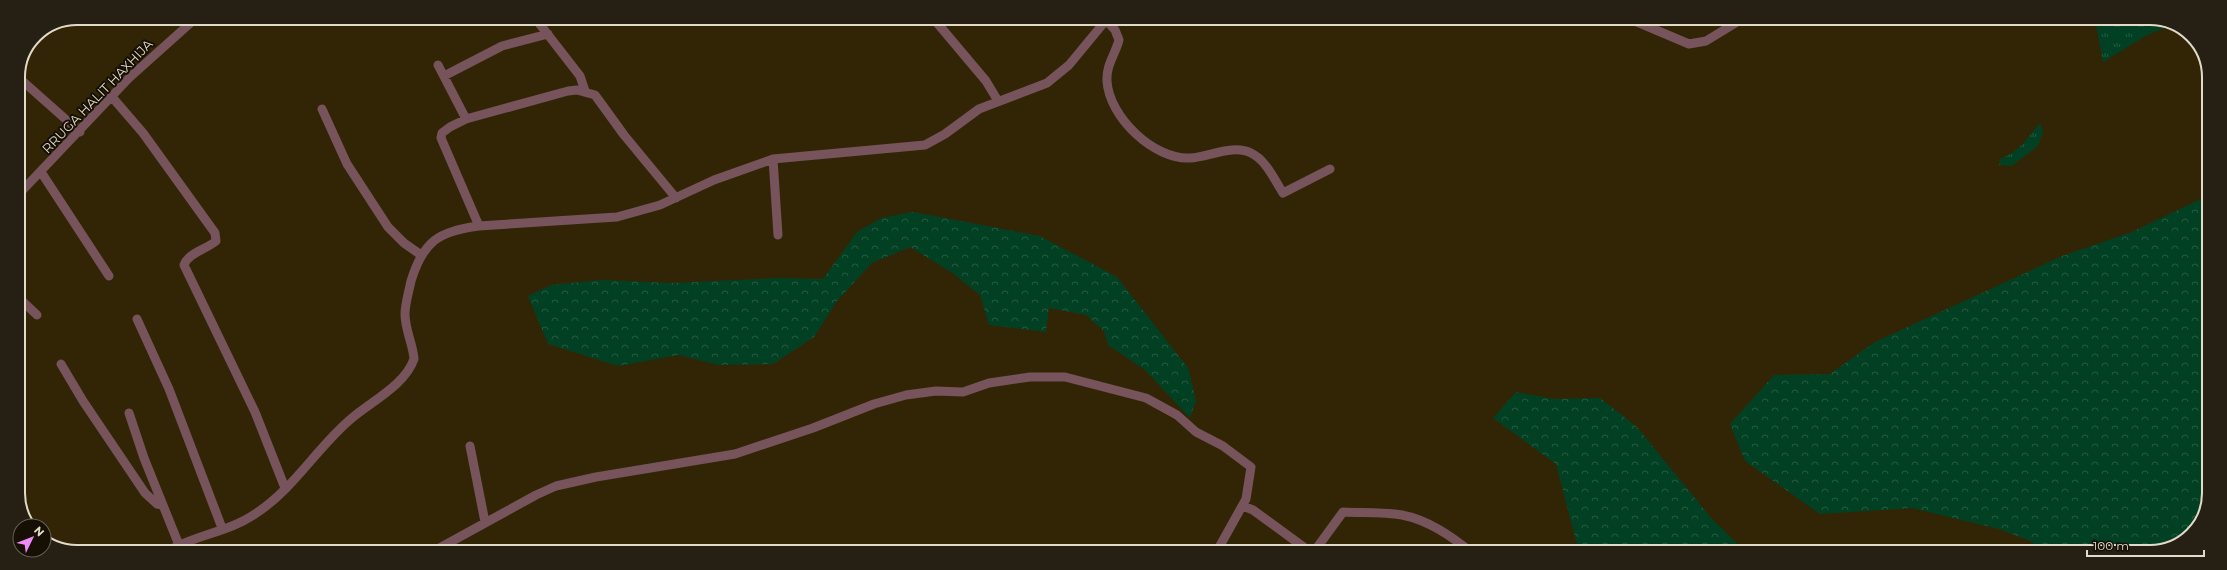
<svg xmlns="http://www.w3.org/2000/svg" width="2227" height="570" viewBox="0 0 2227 570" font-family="Montserrat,sans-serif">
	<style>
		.grass { fill: url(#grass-tufts) }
		.forest { fill: url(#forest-crowns) }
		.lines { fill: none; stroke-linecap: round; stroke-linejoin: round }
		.minor { stroke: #77535c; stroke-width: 9 }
		.labels { text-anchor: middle; stroke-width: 4; stroke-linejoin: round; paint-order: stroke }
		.street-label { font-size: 13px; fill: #e2dac9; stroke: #150f04 }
		.rim { fill: none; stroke: #e2dac9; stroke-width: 2 }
	</style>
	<defs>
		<pattern id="grass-tufts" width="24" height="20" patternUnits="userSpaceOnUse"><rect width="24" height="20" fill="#014022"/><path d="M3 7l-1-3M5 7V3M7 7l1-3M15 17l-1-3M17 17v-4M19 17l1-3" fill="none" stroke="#265b41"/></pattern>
		<pattern id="forest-crowns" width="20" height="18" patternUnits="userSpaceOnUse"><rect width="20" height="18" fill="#014022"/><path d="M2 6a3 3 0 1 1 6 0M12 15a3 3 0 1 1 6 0" fill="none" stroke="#265b41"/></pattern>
	</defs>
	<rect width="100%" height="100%" fill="#322506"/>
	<!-- grass -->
	<path class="grass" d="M2095,19h67l10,6 -25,10 -44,27z
		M2040,123l3,8 -5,15 -9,7 -18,13 -12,-1 1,-6c22,-9 26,-20 40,-36z"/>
	<!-- forest -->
	<path class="forest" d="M2209,195l-1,310 -22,35 -36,12h-119l2,-10 -34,-13 -87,-21 -92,6 -75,-53 -15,-37 44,-49 56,-1 45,-32 187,-86 70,-24z
		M913,212l127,24 77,41 71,91 8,32 -6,18 -45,-48 -37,-25 -4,-14 -18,-16 -37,-7 -3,24 -57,-7 -9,-30 -29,-23 -41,-25 -38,16 -35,38 -23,36 -41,27 -54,1 -41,-10 -60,11 -70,-22 -20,-48 23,-11 51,-5 69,3 109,-5 43,1 34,-47 24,-14z
		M1516,392l38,7 46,-1 37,29 75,92 34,33h-167l-23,-88 -63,-46z"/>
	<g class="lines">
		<!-- minor -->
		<path class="minor" d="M535,18l45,58 5,15
			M933,18l53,63 12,20
			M1630,19l59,25 17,-3 36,-22
			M1106,20l9,10 4,10c-4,15 -13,25 -12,41 2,36 47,79 83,77 19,-1 43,-14 61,-5 15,7 23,26 32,40l47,-24
			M438,65l28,54
			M444,76l58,-30 46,-12
			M18,77l62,55
			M112,97l31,36 72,100 1,8c-9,8 -28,12 -32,24l71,147 30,76
			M322,109l25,55 41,63 16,16 17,12
			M773,159l5,76
			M41,172l68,104
			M18,195l111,-117 67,-60
			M479,226l-38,-88 1,-5 8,-6 16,-8 102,-28 9,-1 18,5 29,40 52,63
			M18,297l19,18
			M137,319l32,70 53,139
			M61,364l22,37 62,92 12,11 5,1
			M129,413l15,45 35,87
			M470,446l15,76
			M1243,506l10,4 56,41 7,-2 27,-37c19,1 40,0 59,3 26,5 49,21 69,37
			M168,551c27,-16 61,-19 87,-37 39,-25 62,-67 97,-96 20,-17 53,-33 62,-59 -1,-15 -9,-29 -9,-45 0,-10 4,-23 6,-33 12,-39 27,-50 68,-55l138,-9 43,-12 54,-25 59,-21 152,-14 20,-11 34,-25 68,-26 22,-18 38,-46
			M434,551l102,-56 20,-9 40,-9 139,-23 78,-26 61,-24 32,-9 30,-4 27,1 26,-9 41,-6h35l81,21 31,17 19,17 27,14 28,21 -5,32 -29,52"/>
	</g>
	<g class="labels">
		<!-- street labels -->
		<g class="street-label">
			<text transform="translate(97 96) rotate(-46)" y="5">RRUGA HALIT HAXHIJA</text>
		</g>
	</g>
	<!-- crop -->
	<path d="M0 0H2227V570H0ZM77 25H2150A52 52 0 0 1 2202 77V493A52 52 0 0 1 2150 545H77A52 52 0 0 1 25 493V77A52 52 0 0 1 77 25Z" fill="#251f14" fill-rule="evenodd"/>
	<path class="rim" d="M77 25H2150A52 52 0 0 1 2202 77V493A52 52 0 0 1 2150 545H77A52 52 0 0 1 25 493V77A52 52 0 0 1 77 25Z"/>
	<!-- north arrow -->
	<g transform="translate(32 538) rotate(47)"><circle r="19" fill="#150f04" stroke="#676053"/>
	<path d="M0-3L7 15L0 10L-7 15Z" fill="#ed8cfa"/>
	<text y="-6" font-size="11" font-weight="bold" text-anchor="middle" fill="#e2dac9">N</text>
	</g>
	<!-- scale -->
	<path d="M2087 550v6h117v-6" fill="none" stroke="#e2dac9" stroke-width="2"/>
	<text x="2093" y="550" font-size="12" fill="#e2dac9" stroke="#150f04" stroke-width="3" paint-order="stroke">100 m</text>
</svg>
